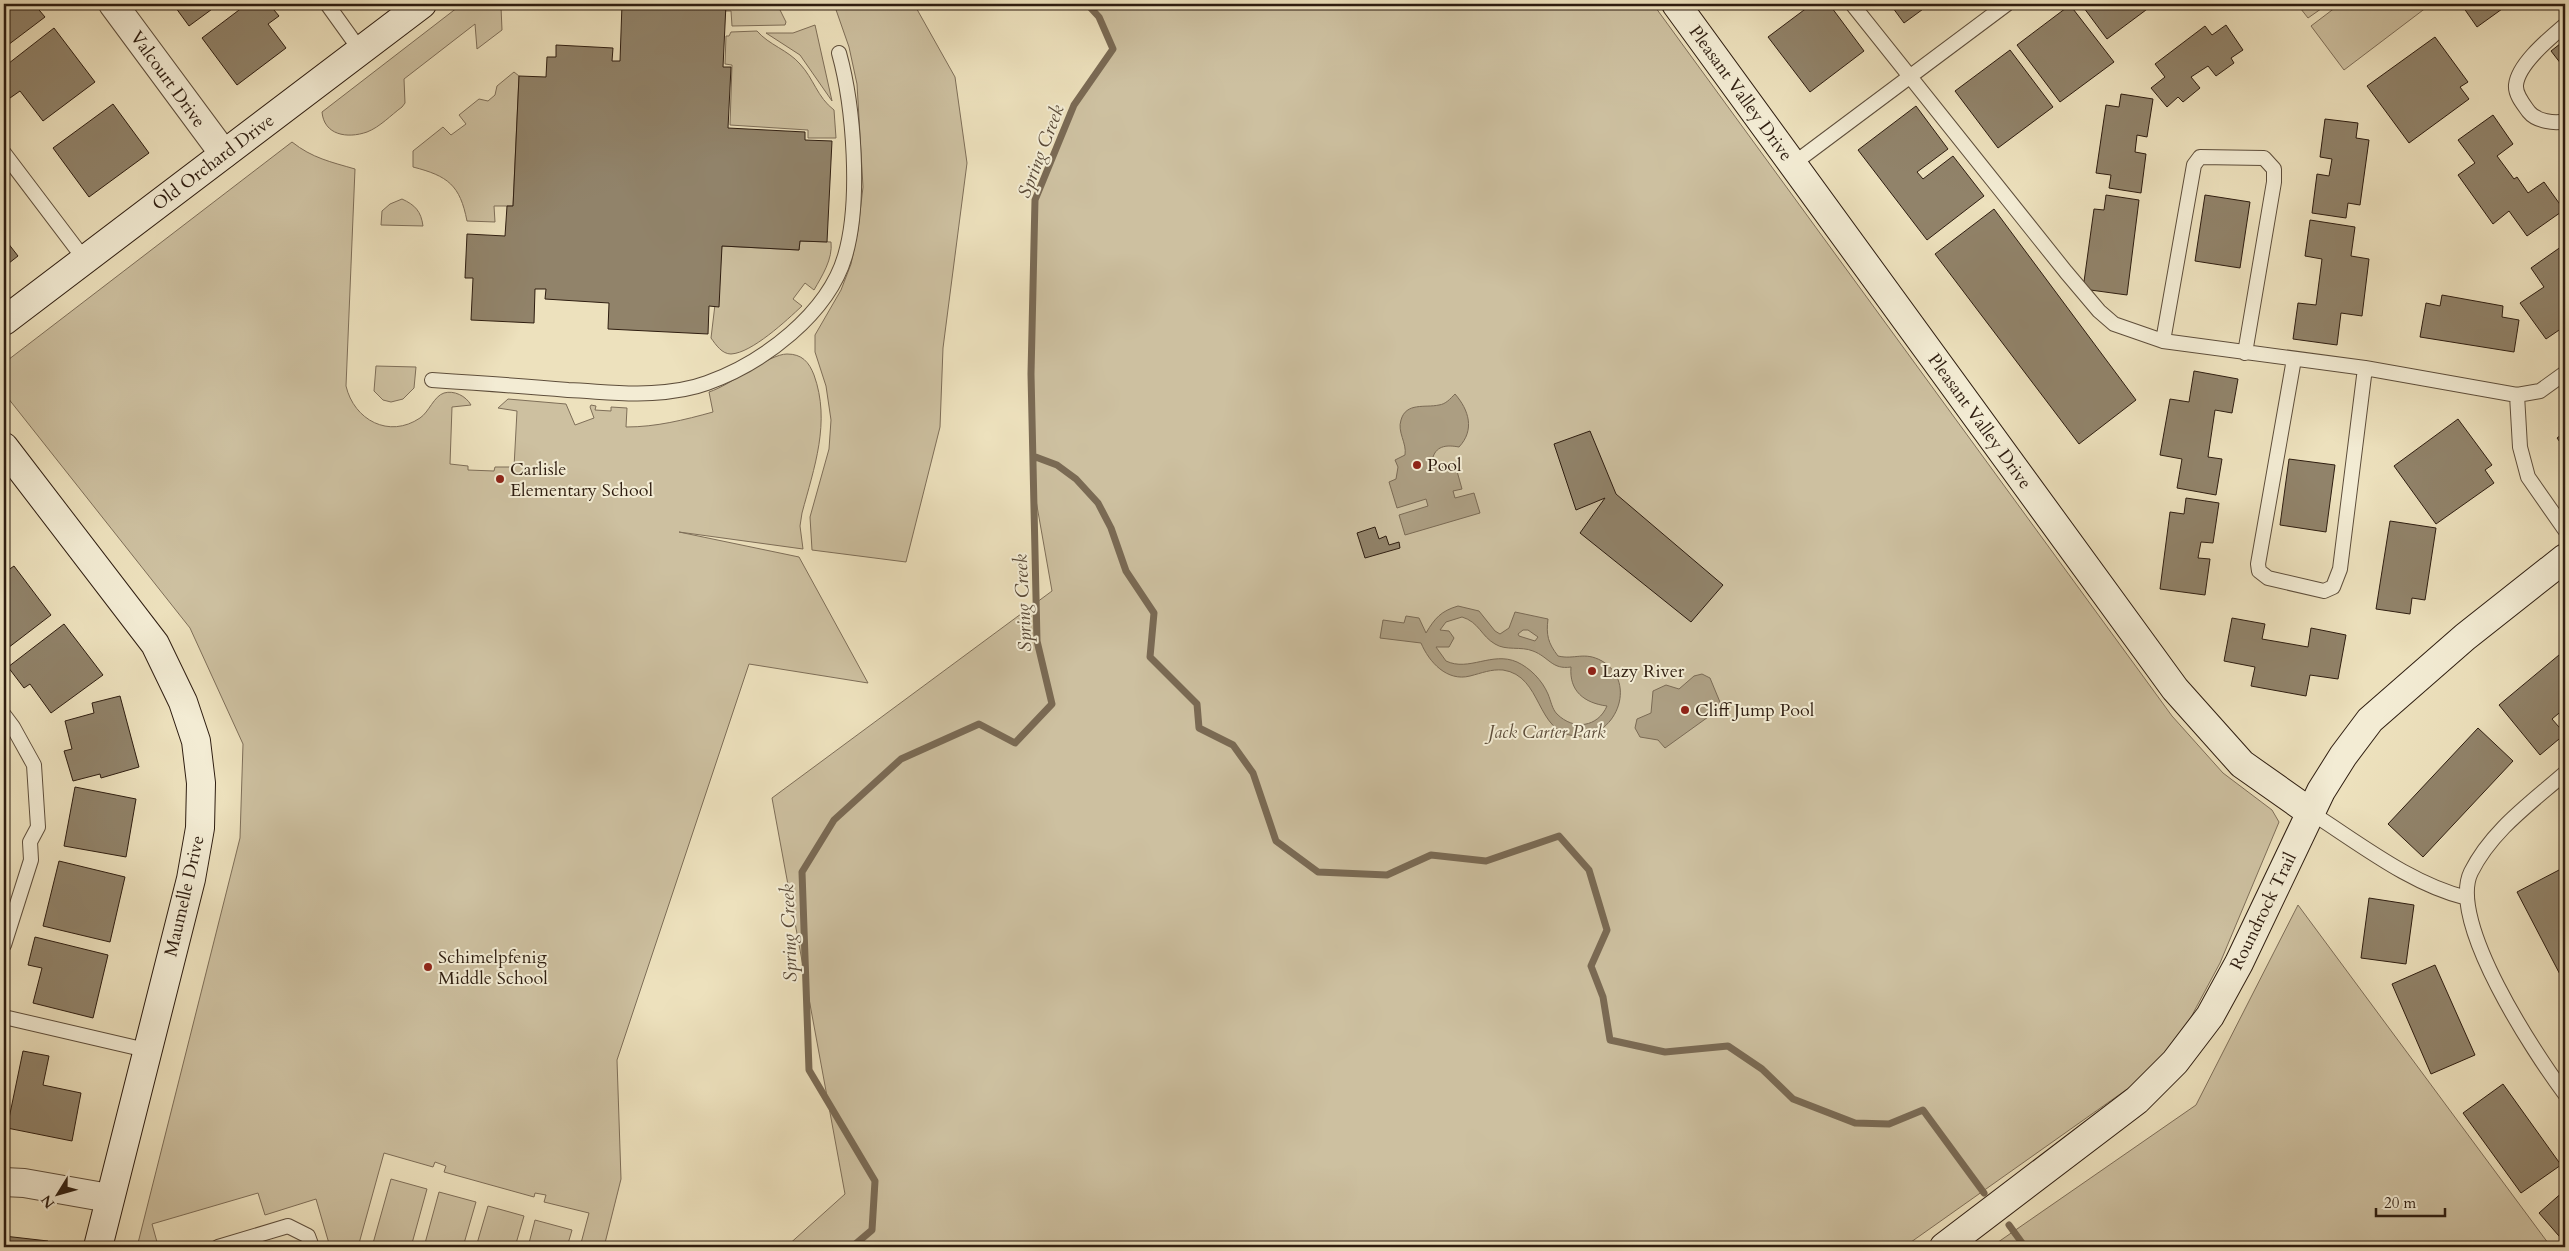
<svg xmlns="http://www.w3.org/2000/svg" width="2569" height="1251" viewBox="0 0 2569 1251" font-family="Cardo,serif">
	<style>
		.green { fill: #cdc0a0; stroke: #7e6e58 }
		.water { fill: #ac9e82; stroke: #7a6a54; fill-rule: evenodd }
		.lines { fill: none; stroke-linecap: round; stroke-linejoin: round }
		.stream { stroke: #7a6a54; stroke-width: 7 }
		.building { fill: #91836a; stroke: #2e1d10 }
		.lane-casing { stroke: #5e4e3b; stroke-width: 16 }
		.street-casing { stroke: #5e4e3b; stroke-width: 30 }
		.secondary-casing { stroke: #2e1d10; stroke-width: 30 }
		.lane { stroke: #f3ecd4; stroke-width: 14 }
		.street { stroke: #f3ecd4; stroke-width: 28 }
		.secondary { stroke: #f3ecd4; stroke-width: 28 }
		.poi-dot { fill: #8f2418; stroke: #f3ecd4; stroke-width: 2 }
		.labels { text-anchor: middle; stroke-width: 4; stroke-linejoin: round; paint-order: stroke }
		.street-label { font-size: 18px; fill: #2e1d10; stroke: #f3ecd4 }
		.poi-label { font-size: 18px; fill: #2e1d10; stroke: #f3ecd4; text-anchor: start }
		.park-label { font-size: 18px; font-style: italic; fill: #5e4e3b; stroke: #f3ecd4 }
		.water-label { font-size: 19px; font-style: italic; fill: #5a4a38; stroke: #f3ecd4 }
	</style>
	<rect width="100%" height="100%" fill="#ede1bd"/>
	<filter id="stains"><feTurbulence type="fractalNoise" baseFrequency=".004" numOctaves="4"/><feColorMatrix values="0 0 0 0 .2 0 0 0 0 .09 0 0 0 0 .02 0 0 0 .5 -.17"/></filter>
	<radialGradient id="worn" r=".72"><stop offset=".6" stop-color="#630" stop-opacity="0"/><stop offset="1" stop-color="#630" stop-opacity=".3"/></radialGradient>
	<!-- green -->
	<path class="green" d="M462,4h43l-4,3 1,23 -25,19 -2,-25 -71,55 1,24 -3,4c-11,8 -22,20 -35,25 -20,7 -43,3 -45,-20z
		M726,4h51l9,18 -1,3 -53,1 -1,-15h-6z
		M834,4h80l41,73 12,86 -24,185 -3,79 -34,135 -94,-12 -2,-33 19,-68 2,-29 -5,-34 -11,-34v-17l26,-45 10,-26 7,-34 5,-43 -6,-103 -8,-37z
		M1087,4h566l519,712 51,57 49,37 7,12 -59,141 -38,71 -42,46 -236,167h-1118l59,-53 -73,-396 280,-207 -18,-102 -3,-115 4,-174 39,-95 39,-55 -14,-33z
		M2297,4h31l-20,14z
		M2340,4h91l-87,66 -33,-44z
		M815,25l17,76 -32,-46 -34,-22h27z
		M757,31c12,14 31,19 43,33 14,15 17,33 34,46l2,28h-28v-8l-78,-5 2,-60 -7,-1 1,-28h3l2,-4z
		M514,72l5,4 -6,130h-19l1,16 -28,-1c-7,-36 -19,-45 -54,-54v-16l30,-24 8,8 15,-11 -7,-9 20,-16 9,2 7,-6 2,-9z
		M292,142c20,16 39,20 63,27l-9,217c8,34 43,53 74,32 9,-6 14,-22 24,-25 10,-3 22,3 27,12l-19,2 -2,57 18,2v4l26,1 1,-4h19l3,-56 -19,-3 10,-9 58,5 9,21 19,-7 -4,-11 1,-2 5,1 -1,4 16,1v-4l16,1 -1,19c30,0 58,-7 87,-15l-4,-20c22,-7 60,-38 78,-38 15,0 22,8 27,21 17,47 0,93 -12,138l-2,13 3,23 -124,-17 120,25 69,126 -119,-19 -132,396 4,119 -17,68h-24l9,-34 -45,-11 2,-7 -11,-2 -1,4 -90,-25 2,-6 -11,-4 -2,5 -49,-14 -26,94h-28l-14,-48 -51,16 -7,-22 -106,31 5,18 -20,5 103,-409 3,-94 -53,-116 -186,-235v-30z
		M402,199c13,6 19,12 21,27l-42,-1 1,-14 8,-7z
		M800,241l31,1c2,17 -9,34 -17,48l-9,-7 -12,16 9,7c-15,14 -50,47 -71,48 -9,0 -15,-9 -20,-16l11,-92 77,4z
		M376,366l40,1 -2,21 -11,11 -12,3 -8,-2 -9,-9z
		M2298,905l253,342h-560l205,-142z
		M391,1179l36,10 -16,58h-39z
		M439,1192l37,10 -13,45h-39z
		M488,1206l36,10 -9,31h-39z
		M535,1220l37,10 -5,17h-39z"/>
	<!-- water -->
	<path class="water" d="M1455,394c14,16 20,36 4,53 -11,-2 -22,-2 -26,10l1,5 8,5 13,-3 7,25 -9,2 2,7 19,-5 6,20 -75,22 -6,-20 29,-9 -2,-7 -29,9 -8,-26 7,-3 2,-12 -3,-7 10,-5c2,-12 -8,-23 -4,-35 5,-18 24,-12 38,-15 7,-1 11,-6 16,-11z
		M1458,606l21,5 16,20 5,3 9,-6 6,-16 33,7c-2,16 0,24 10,37 17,4 26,-5 44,5 37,22 13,79 -27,75 -40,-4 -32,-60 -72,-66 -12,-1 -21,3 -33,6 -23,6 -41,-14 -49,-33l-41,-5 3,-18 21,3 2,-7 13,2 7,15c9,-15 15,-22 32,-27zM1462,617c17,5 19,19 33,27 11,7 26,2 38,7 16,6 19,19 38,16 -2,24 13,36 36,39 -9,21 -33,25 -50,8 -5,-5 -6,-13 -9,-20 -6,-14 -18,-26 -31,-32 -25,-11 -48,10 -71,-1l-10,-14h13l5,-9 -5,-7 -9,-1 6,-8zM1523,630h5l10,7 -3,4 -16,-5 -1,-2z
		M1702,674l8,4 12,29 -57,41 -7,-8 -18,-3 -5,-9 2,-9 14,-6 2,-22 13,-6 13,4 15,-13z"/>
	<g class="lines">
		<!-- stream -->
		<path class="stream" d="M1033,456l24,9 19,14 22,24 13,25 15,43 28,42 -4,44 47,47 2,24 34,17 20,28 23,68 42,31 69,3 44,-20 55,6 73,-25 30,34 18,60 -16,36 12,31 7,43 55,12 63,-6 34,23 31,30 62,24 34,1 34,-14 61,83
			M2009,1225l16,22
			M852,1247l20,-17 3,-49 -66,-111 -7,-198 32,-52 67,-61 78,-35 36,19 37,-39 -15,-63 -6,-267 4,-174 39,-95 39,-56 -14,-32 -12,-13"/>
	</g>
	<!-- building -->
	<path class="building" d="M4,4h30l11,13 -41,31z
		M173,4h46l-30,22z
		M247,4h22l10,12 -11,8 18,24 -49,37 -35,-47z
		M622,4h104l-3,63h8l-3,61 77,4v8l27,1 -5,101 -27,-1 -1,9 -77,-4 -3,61 -10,-1 -1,28 -100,-5 1,-26 -64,-4 1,-10h-11l-1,34 -63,-3 2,-42h-8l2,-44 38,2 2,-30h6l6,-130 27,1 1,-20h9v-12l57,3 -1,13h8z
		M1812,4h17l35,47 -54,41 -42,-55z
		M1890,4h40l-26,19z
		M2081,4h73l-47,35z
		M2461,4h48l-32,23z
		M2070,5l44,57 -54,40 -43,-57z
		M2226,25l17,25 -12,8 3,5 -18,13 -8,-10 -17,11 9,11 -17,14 -5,-5 -11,10 -16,-19 14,-11 -10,-13 50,-38 7,9z
		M54,28l41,54 -52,39 -23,-30 -10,7 -6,-8v-23z
		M2435,37l33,45 -8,5 9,12 -60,44 -42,-57z
		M2565,40v29l-14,-18z
		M2010,50l43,57 -55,41 -43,-57z
		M2121,94l32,5 -6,38 -10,-2 -2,17 11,2 -5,39 -32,-5 2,-13 -15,-2 10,-68 13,2z
		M113,104l36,49 -60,44 -36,-49z
		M1916,106l32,43 -31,23 6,7 30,-23 31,40 -57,44 -69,-90z
		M2493,115l20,29 -16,12 17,23 3,-2 11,16 16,-11 20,28 -37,26 -18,-25 -16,13 -35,-49 17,-12 -17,-23z
		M2325,119l33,4 -2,15 13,2 -9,65 -12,-2 -2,15 -34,-5 5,-39 12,2 3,-17 -12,-2z
		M2106,195l33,5 -12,95 -44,-6 11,-80 10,1z
		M2205,195l45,7 -10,66 -45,-7z
		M1994,209l142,191 -57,44 -144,-190z
		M2310,220l45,7 -4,29 18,3 -7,57 -21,-3 -4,32 -44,-6 5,-36 18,2 6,-46 -17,-3z
		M4,238l14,18 -14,11z
		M2565,244v58l-3,3 3,4v17l-19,13 -26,-36 24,-16 -13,-19z
		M2442,295l61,11 -1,11 17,3 -5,32 -94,-15 6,-34 14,3z
		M2194,371l44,8 -6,34 -17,-3 -7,47 14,2 -6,36 -39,-7 5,-29 -22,-4 10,-56 19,3z
		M2458,419l34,46 -7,5 9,13 -58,41 -42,-58z
		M1590,431l26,63 107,91 -32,37 -111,-89 25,-35 -29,12 -22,-66z
		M2565,432v17l-8,-11z
		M2289,459l46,6 -9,67 -46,-7z
		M2186,498l33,5 -6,40 -12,-1 -3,16 12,1 -5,36 -45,-6 10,-77 14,2z
		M2390,521l46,7 -11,72 -13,-2 -2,16 -34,-5z
		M1375,527l4,12 7,-3 3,9 10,-3 1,6 -35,10 -8,-25z
		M14,566l37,49 -47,36v-78z
		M2232,618l33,6 -3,15 46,8 3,-19 35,7 -8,44 -28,-4 -4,21 -55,-10 4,-19 -31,-6z
		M64,624l39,51 -52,38 -21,-29 -6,4 -16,-21z
		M2565,650v58l-13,11 13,15 -25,21 -41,-50z
		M120,696l19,71 -38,11 -1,-4 -27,7 -9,-30 8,-2 -7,-28 29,-8 -2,-10z
		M2478,728l35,33 -90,96 -35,-33z
		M75,787l61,12 -10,58 -62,-11z
		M59,861l66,16 -15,65 -67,-16z
		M2559,870l6,11v103l-48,-92z
		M2369,898l45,7 -8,59 -45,-6z
		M35,937l73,18 -15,63 -60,-15 9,-35 -14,-3z
		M2435,965l40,90 -44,19 -39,-90z
		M23,1051l26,5 -6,29 38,8 -9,48 -65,-13z
		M2503,1084l58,81 -40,28 -58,-80z
		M2565,1190v53l-26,-30z
		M4,1236l44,5v6h-44z"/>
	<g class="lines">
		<defs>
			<path id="lane" d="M327,4l33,46
				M1852,4l214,268 33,39 15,13 49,17 202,27 152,27 23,-4 25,-18
				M2565,25c-15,13 -47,39 -49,60 -1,10 8,20 13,27 7,9 26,12 36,9
				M4,153l81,107
				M1793,164l214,-160
				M2163,341l31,-176 6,-8 64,1 10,11v13l-29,171
				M2294,359l-36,205 1,7 9,7 56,13 9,-4 7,-18 25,-201
				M432,380c46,3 91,6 136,10 28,1 56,5 84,3 17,-1 39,-4 55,-10 56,-20 121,-69 138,-127 16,-54 9,-149 -6,-203
				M2517,395l3,52 8,30 37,53
				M4,715l9,12 21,38 4,62 -8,15 1,18 -27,85
				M2565,773c-34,30 -73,57 -94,99 -24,49 64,182 94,222
				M2310,812c49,31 100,72 157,86
				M4,1017l142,33
				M218,1247l70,-21 20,10 4,11"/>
			<path id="street" d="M113,4l111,150
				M4,1182l20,1 85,15"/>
			<path id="secondary" d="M1676,4l499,685 67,75 68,48
				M4,321l418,-317
				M4,447l151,197 28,58 13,39 5,42 -1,45 -9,51 -93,368
				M1944,1247l193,-147 38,-38 35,-46 29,-53 82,-172 22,-35 27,-36 95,-83 100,-79"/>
		</defs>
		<!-- lane casing -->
		<use href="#lane" class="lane-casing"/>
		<!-- street casing -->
		<use href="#street" class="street-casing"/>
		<!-- secondary casing -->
		<use href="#secondary" class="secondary-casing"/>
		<!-- lane -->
		<use href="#lane" class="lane"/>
		<!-- street -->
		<use href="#street" class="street"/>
		<!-- secondary -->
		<use href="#secondary" class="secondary"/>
	</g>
	<!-- markers -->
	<g class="poi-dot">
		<circle cx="1417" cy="465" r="5"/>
		<circle cx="500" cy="479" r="5"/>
		<circle cx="1592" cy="671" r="5"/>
		<circle cx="1685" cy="710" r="5"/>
		<circle cx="428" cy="967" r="5"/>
	</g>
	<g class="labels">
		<!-- street labels -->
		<g class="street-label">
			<text transform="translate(168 79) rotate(54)" y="6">Valcourt Drive</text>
			<text transform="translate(1741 93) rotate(54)" y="6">Pleasant Valley Drive</text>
			<text transform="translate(213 162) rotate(-37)" y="6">Old Orchard Drive</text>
			<text transform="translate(1980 421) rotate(54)" y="6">Pleasant Valley Drive</text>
			<text transform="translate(184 896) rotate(-77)" y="6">Maumelle Drive</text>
			<text transform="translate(2263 911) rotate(-64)" y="6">Roundrock Trail</text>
		</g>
		<!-- poi labels -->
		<g class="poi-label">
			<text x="1427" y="471">Pool</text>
			<text x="510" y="475">Carlisle<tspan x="510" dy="21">Elementary School</tspan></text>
			<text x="1602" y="677">Lazy River</text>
			<text x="1695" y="716">Cliff Jump Pool</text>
			<text x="438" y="963">Schimelpfenig<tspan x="438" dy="21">Middle School</tspan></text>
		</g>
		<!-- park labels -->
		<g class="park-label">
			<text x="1547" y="738">Jack Carter Park</text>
		</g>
		<!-- water labels -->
		<g class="water-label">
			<text transform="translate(1040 151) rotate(-69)" y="7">Spring Creek</text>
			<text transform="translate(1022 603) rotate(-93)" y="7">Spring Creek</text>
			<text transform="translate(788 933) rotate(-92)" y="7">Spring Creek</text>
		</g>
	</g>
	<!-- margin -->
	<rect width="2569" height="1251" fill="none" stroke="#ede1bd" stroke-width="20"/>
	<rect x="5" y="5" width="2559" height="1241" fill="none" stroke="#2e1d10" stroke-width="2.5"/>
	<rect x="10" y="10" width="2549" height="1231" fill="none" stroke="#2e1d10"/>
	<!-- north arrow -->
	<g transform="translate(58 1194) rotate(233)" stroke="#f3ecd4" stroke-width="4" paint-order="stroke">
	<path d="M0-4L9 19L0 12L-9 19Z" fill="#2e1d10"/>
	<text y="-8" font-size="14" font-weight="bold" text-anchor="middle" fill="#2e1d10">N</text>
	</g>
	<!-- scale -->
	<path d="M2376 1208v8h69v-8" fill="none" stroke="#2e1d10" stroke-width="2.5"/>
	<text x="2384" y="1208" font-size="15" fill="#2e1d10" stroke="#f3ecd4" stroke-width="4" paint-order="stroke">20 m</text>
	<rect width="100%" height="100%" filter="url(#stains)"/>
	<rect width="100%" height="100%" fill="url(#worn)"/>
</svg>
